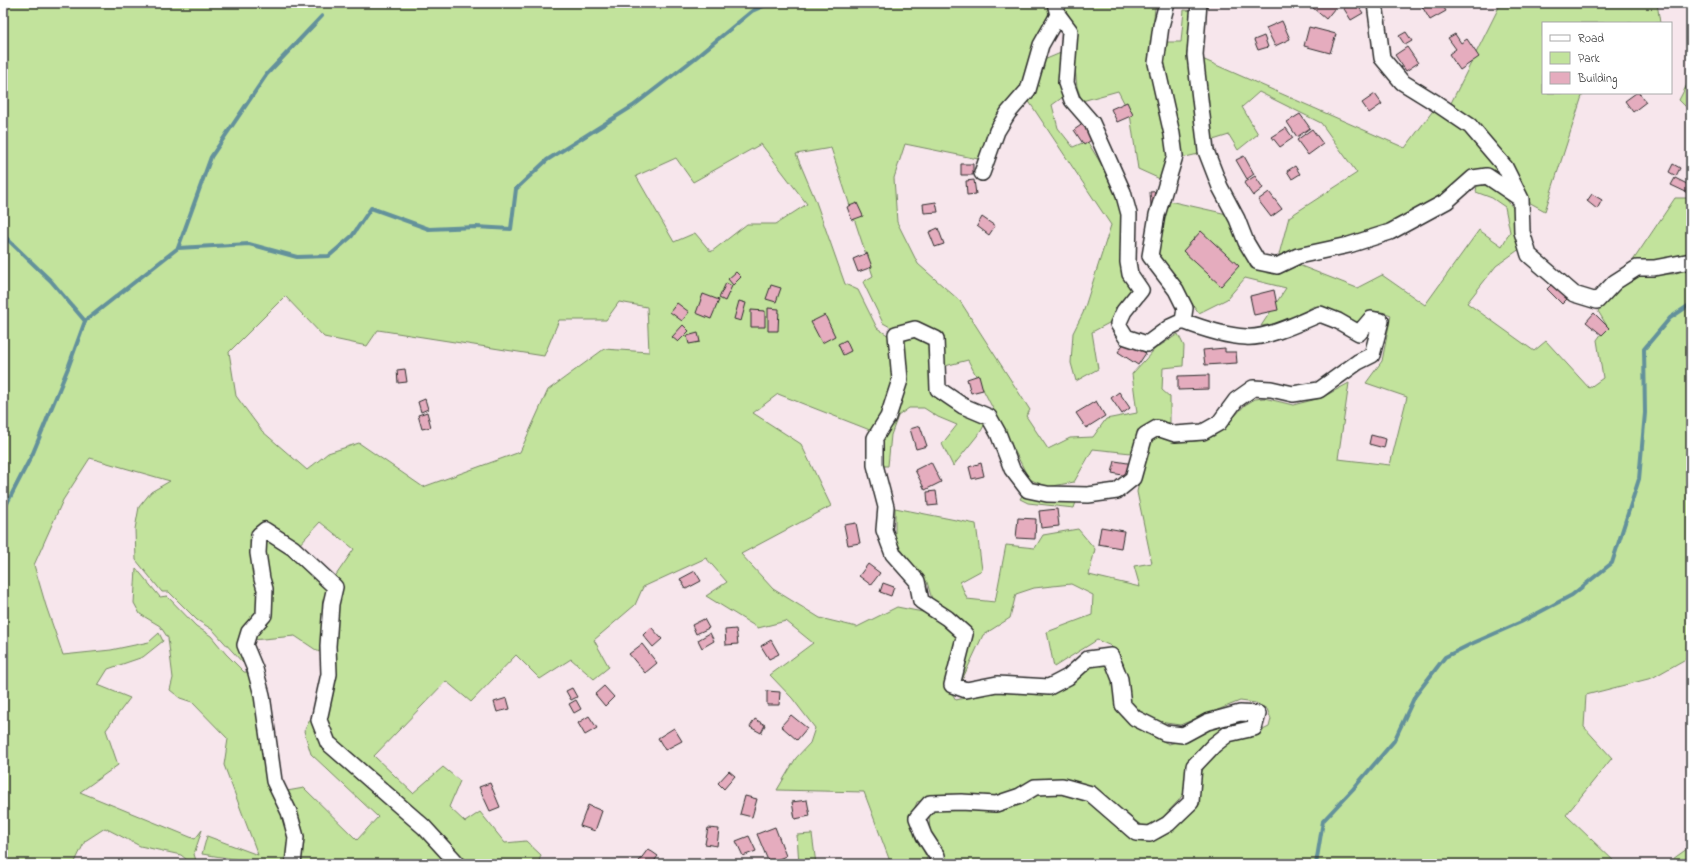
<svg xmlns="http://www.w3.org/2000/svg" width="1694" height="867" viewBox="0 0 1694 867" font-family="'Indie Flower',sans-serif">
	<style>
		.green { fill: #c2e39c; stroke: #768764; fill-rule: evenodd }
		.lines { fill: none; stroke-linecap: round; stroke-linejoin: round }
		.stream { stroke: #63919b; stroke-width: 4 }
		.building { fill: #e5acbe; stroke: #2b2b2b }
		.minor-casing { stroke: #2b2b2b; stroke-width: 18 }
		.minor { stroke: #fff; stroke-width: 15 }
	</style>
	<rect width="100%" height="100%" fill="#f7e6ec"/>
	<filter id="ink" filterUnits="userSpaceOnUse"><feTurbulence type="fractalNoise" baseFrequency=".025" numOctaves="2"/><feDisplacementMap in="SourceGraphic" scale="8" xChannelSelector="R" yChannelSelector="G"/><feConvolveMatrix kernelMatrix="1 2 1 2 8 2 1 2 1" color-interpolation-filters="sRGB"/></filter>
	<g filter="url(#ink)">
		<!-- green -->
		<path class="green" d="M3,3h1046l-1,17 -25,66 -24,29 -21,44 -73,-15 -11,34 3,44 21,42 42,37 70,109 -4,6 22,33 22,-11 23,-1 13,-18 31,-6 -5,-39 23,-25 23,-15 6,12 -1,20 -20,2 -1,22 8,7v26l-19,-1 -12,12 -8,19 -38,-4 -19,33 -26,5 -19,-8 -61,-119 -23,6 -3,-28 -50,-10 -9,-5 -20,-41 10,-6 -42,-128 -35,6 19,45 30,85 13,6 19,38 15,10 4,45 -21,49 -97,-38 -25,19 48,31 30,62 -90,48 32,35 47,29 37,9 40,-20 36,7 28,22 -13,51 8,13 34,-8 61,2 41,-32 16,1 20,57 17,13 24,11 15,-4 19,-12 40,-8 10,1 -33,9 -20,18 -12,17 -1,23 -8,12 -16,17 -18,11c-18,-13 -34,-29 -52,-40l-98,9h-62l-16,5 -7,19 17,37 -1,6h-35l-27,-72 -87,-2 19,-32 14,-15 5,-15 -23,-30 -22,-23 43,-32 -27,-22 -28,7 -52,-32 21,-14 -21,-24 -63,29 -8,18 -41,35 15,27 -15,12 -23,-20 -31,20 -24,-24 -45,47 -25,-21 -72,75 39,37 30,-26 17,14 -11,26 16,15 15,-10 25,31 21,-2 15,14 -3,9h-72l-41,-42 -95,-83 -5,-25 9,-136 20,-29 -34,-27 -23,25 -29,-22 -15,4 -3,12 8,46 1,27 -14,18 5,33 -7,-2 -30,-33 -16,-10 -28,-28h-7l-26,-32 -1,-31 4,-22 12,-15 19,-11 -80,-23 -27,42 -29,65 12,41 17,49 48,-5 38,-8 10,-9 4,8 -20,16 -35,12 -10,16 32,13 -24,32 12,35 -38,27 115,47 7,-9 -8,24 3,10h-5l-11,-9 -41,-9 -35,-18 -20,13 -11,23h-9l-14,-3 -2,3h-46zM761,144l46,60 -31,20h-29l-36,28 -16,-19 -21,9 -38,-66 40,-18 17,24zM285,296l39,41 43,9 11,-16 166,26 15,-36h47l13,-18 28,5 2,45 -45,-3 -56,41 -28,62 -97,35 -64,-44 -31,10 -21,17 -45,-39 -26,-35 -7,-44z
			M1063,3h95l-3,5 -6,56 22,93 -11,22 -22,-10 -8,-55 -12,-23 -36,10 -5,-14 -3,-28 2,-31 -11,-19z
			M1501,3h156l3,20h-117v70h40l-38,118 -20,-11 -75,-95z
			M1184,10l12,1 7,142 -22,5 -20,-97 5,-19h15z
			M1063,52v45l-11,8 6,23 15,19 14,-6 16,26 12,25 8,28 -1,52 13,19 -26,32 -17,9 6,37 -22,12 -5,-18 2,-30 10,-20 28,-88 -83,-125 16,-40z
			M1200,58l205,90 30,-40 33,23 45,59 -24,-18 -101,57 -111,33 12,-45 68,-44 -36,-50 -62,-31 -17,15 16,27 -20,16 -9,-15 -19,6z
			M1691,77v35l-12,-12z
			M1477,185l12,1 15,10 9,12 8,40 -25,18 -29,37 67,48 12,-10 43,47 14,-10 -6,-38 10,-14 -9,-15 8,-11 15,-14 19,-12h34l17,-7v68l-3,3 -2,21 5,6v291l-39,22 -66,17 -2,32 28,31 -46,57 51,49h-669l-18,-33 -1,-15 7,-10 106,-15 42,5 58,43 18,-1 10,-6 30,-28c-3,-25 -1,-35 17,-53 3,-3 7,-8 11,-10 14,-5 28,-7 41,-14l2,-8 -4,-10 -11,-6 -16,-2 -60,24 -21,-3 -19,-8 -9,-9 -8,-42 -12,-17 -14,-6 -43,27 -7,-35 45,-17 1,-20 -22,-11 -37,4 -18,6 -6,24 -27,17 -21,45 -4,-4 14,-44 -39,-29 -6,-21 -28,-35 -4,-12v-27l81,16 6,46 -22,12 7,17 28,3 11,-57 29,3 8,-13 35,-6 17,20 -6,26 51,12 -6,-21 18,-3 -15,-71 11,-52 5,-5 12,1 22,6 16,-2 11,-4 8,-6 23,-25 10,-6 9,-1 29,7 28,-7 28,-15 -11,76 52,6 17,-68 -41,-14 16,-22 9,-46c-18,-7 -19,-3 -32,9l-20,-10 -25,-8c-17,10 -33,18 -53,20l25,-38 -41,-10 -18,21 -28,14 -43,-59 13,-53 58,13 24,54 28,5 17,-9 61,24 25,-13 43,30 54,-75 23,16 8,-14 -5,-25 -13,-9 -16,-6z
			M1675,198h16v59l-21,7 -38,-2z
			M915,333l18,10 3,50 50,29 -5,9 -28,35 -11,-22 15,-19 -19,-8 -14,-9h-15l-11,8 -7,19 -3,31h-9l1,-26 22,-104z
			M1024,492l53,7 -3,9 -46,-5 -8,-4z
			M267,536l64,54 -12,62 -24,-16 -43,4 14,-24 -4,-77z
			M136,568l24,29 7,-1 29,30 15,10 15,18 18,18h10l33,142 4,50h-31l-1,-1 -57,-9 5,-18 51,19 -34,-90 4,-26 -36,-37 -12,-4 -10,-8 3,-12 -5,-40 -8,-12 -20,-12 -6,-11z
			M319,703l-2,22 136,139h-157l-9,-73 17,-3 53,52 21,-23 -67,-63 -7,-23z
			M812,834l4,30h-17l-2,-29z
			M1691,846v18h-25z"/>
		<g class="lines">
			<!-- stream -->
			<path class="stream" d="M3,235l48,46 34,40
				M178,248l71,-4 48,13 32,-1 23,-20 19,-28 58,21 47,-2 35,2 5,-40 31,-29 86,-54 61,-47 58,-48 18,-8
				M3,511l30,-58 35,-85 17,-47 93,-73 33,-91 56,-83 55,-58
				M1316,864l7,-43 30,-32 41,-48 21,-45 30,-39 26,-13 50,-22 51,-27 40,-32 27,-84 6,-66 -1,-64 26,-31 21,-14"/>
		</g>
		<!-- building -->
		<path class="building" d="M1318,3h21l-13,16 -13,-11z
			M1342,3h14l7,10 -12,7 -10,-16z
			M1420,3h21l5,8 -16,9z
			M1282,21l8,18 -15,7 -9,-18z
			M1309,27l27,7 -6,19 -26,-7z
			M1406,32l6,9 -7,4 -6,-9z
			M1455,34l6,9 6,-4 12,18 -19,13 -11,-16 7,-5 -8,-11z
			M1264,36l4,11 -10,3 -4,-10z
			M1407,47l11,16 -12,8 -11,-16z
			M1636,93h3l7,9 -13,10 -8,-11z
			M1375,94l7,10 -13,9 -7,-10z
			M1127,102l6,13 -16,7 -6,-13z
			M1300,114l10,14 -13,9 -10,-15z
			M1087,121l10,15 -13,9 -10,-15z
			M1286,128l7,10 -13,9 -8,-10z
			M1312,129l11,15 -15,11 -11,-15z
			M1244,156l10,18 -7,5 -11,-19z
			M961,164h12v11h-12z
			M1673,164l7,4 -4,8 -7,-4z
			M1295,166l5,8 -8,5 -5,-8z
			M1255,176l8,12 -10,8 -9,-13z
			M1675,178l16,8 -3,7 -17,-8z
			M974,180l2,14 -9,1 -1,-14z
			M1164,191l1,14 -14,1 -1,-14z
			M1269,192l13,17 -11,8 -13,-17z
			M1592,194l10,6 -5,9 -10,-8z
			M936,202l2,10 -14,1 -1,-9z
			M857,203l6,13 -11,4 -5,-13z
			M982,217l13,9 -6,9 -12,-9z
			M938,228l6,16 -9,3 -6,-15z
			M1201,231l38,35 -18,20 -38,-35z
			M867,253l5,14 -14,5 -5,-13z
			M736,272l5,5 -8,8 -5,-6z
			M1555,281l15,15 -8,8 -15,-15z
			M726,283l6,3 -7,15 -6,-3z
			M771,285l10,3 -5,14 -10,-3z
			M1274,290l4,20 -24,5 -4,-19z
			M703,294l16,6 -8,19 -15,-6z
			M739,301l7,2 -5,18 -7,-2z
			M677,303l12,9 -7,9 -12,-9z
			M768,308l11,1 -1,22h-10z
			M751,310l14,1v16h-14z
			M1594,313l15,15 -7,7 -16,-13z
			M825,315l10,21 -13,7 -11,-21z
			M683,325l6,6 -11,11 -6,-5z
			M698,333l2,9 -11,2 -2,-8z
			M846,340l5,11 -8,4 -5,-11z
			M1126,340l20,13 -8,12 -20,-13z
			M1225,348v4h11l1,11 -32,2 -2,-15z
			M405,369l2,13 -9,1 -1,-13z
			M979,375l4,15 -12,3 -4,-14z
			M1209,375v14l-31,1v-14z
			M1119,392l11,16 -8,6 -11,-16z
			M425,399l3,10 -7,3 -3,-10z
			M1096,401l9,15 -19,12 -10,-15z
			M427,412l4,15 -9,2 -4,-14z
			M920,426l7,20 -11,3 -6,-20z
			M1371,435l15,4 -2,9 -15,-4z
			M1115,461l19,3 -2,13 -20,-4z
			M931,462l10,20 -16,8 -10,-20z
			M981,463l3,13 -12,3 -3,-12z
			M936,491l2,14 -10,1 -1,-14z
			M1057,509l2,17 -18,2 -2,-17z
			M1018,518l18,1 -1,20 -19,-1z
			M856,523l4,20 -12,2 -4,-20z
			M1101,527l23,4 -3,17 -23,-4z
			M868,564l12,9 -9,12 -12,-9z
			M695,571l6,10 -15,8 -6,-10z
			M883,583l11,4 -3,9 -11,-4z
			M704,619l5,9 -13,6 -4,-9z
			M651,627l11,12 -9,8 -10,-12z
			M736,629l2,15 -12,1 -1,-15z
			M710,633l4,8 -12,7 -4,-8z
			M771,640l8,14 -10,5 -8,-13z
			M642,644l15,19 -12,10 -16,-19z
			M604,686l10,11 -9,9 -10,-12z
			M572,688l5,9 -6,3 -5,-9z
			M767,691l13,1 -1,13h-12z
			M507,698l3,11 -13,3 -3,-10z
			M576,700l5,9 -7,4 -5,-9z
			M791,715l16,13 -10,12 -16,-14z
			M589,716l8,12 -12,7 -7,-12z
			M755,719l10,6 -4,8 -11,-6z
			M674,728l8,13 -17,9 -7,-12z
			M729,771l6,5 -11,13 -6,-6z
			M490,783l10,24 -10,4 -11,-24z
			M745,796l12,3 -5,18 -12,-3z
			M807,800l3,16 -15,3 -3,-17z
			M588,805l14,6 -7,20 -15,-5z
			M775,827l11,29 -17,7 -12,-29z
			M708,828l11,1 -2,17 -12,-2z
			M749,836l7,15 -13,5 -7,-15z
			M648,849l10,7 -6,8h-15z"/>
		<g class="lines">
			<defs>
				<path id="minor" d="M1167,3l-6,23 -5,37 16,71 3,22 -18,59 -7,41 26,34 9,18 -2,13
					M1199,3l-4,52 11,96 14,36 17,32 9,23 12,20 19,4 21,-10 51,-11 41,-13 57,-31 26,-23 14,-2 34,23
					M1375,3l7,55 20,24 34,21 34,23 35,41 16,32 1,33 7,23 45,39 23,7 18,-19 22,-14h17l37,-7
					M982,173l15,-42 11,-18 20,-23 13,-45 17,-30
					M293,864l3,-27 -7,-25 -15,-31 -12,-86 -7,-26 -10,-24 4,-13 15,-17 1,-26 -3,-10 -4,-26 1,-18 6,-5 28,18 42,39 -4,17 -3,42 1,28 -10,46 9,23 96,84 34,37
					M938,864l-1,-8 -13,-20 -7,-18 13,-15 31,-1 35,2 24,-8 15,-9 27,-1 29,8 45,39 14,1 18,-10 23,-22 3,-36 20,-21 14,-11 26,-6 4,-14 -18,-1 -33,9 -24,13 -18,-2 -30,-15 -12,-13 -3,-26 -9,-23 -23,3 -20,18 -19,10 -52,-3 -31,6 -14,-5 13,-51 -18,-16 -26,-17 -4,-20 -24,-27 -9,-24 2,-23 -11,-42v-27l13,-21 12,-37 -4,-46 19,-5 21,10 2,50 25,17 26,11 9,16 14,36 16,21 19,4 41,1 29,-4 16,-13 12,-43 12,-7 18,6 28,-2 16,-9 17,-23 17,-12 18,1 22,5 26,-4 39,-28 14,-7 9,-34 -10,-2 -12,14 -21,-12 -18,-7c-19,8 -54,25 -74,23 -20,-1 -45,-9 -63,-16l-13,6 -23,17 -21,-7 -8,-13 6,-13 17,-21 -11,-16 -2,-12 1,-48 -6,-22 -31,-69 -20,-23 -6,-17 4,-52 -12,-16 -3,-12"/>
			</defs>
			<!-- minor casing -->
			<use href="#minor" class="minor-casing"/>
			<!-- minor -->
			<use href="#minor" class="minor"/>
		</g>
	</g>
	<!-- margin -->
	<rect width="1694" height="867" fill="none" stroke="#fff" stroke-width="16"/>
	<rect x="8" y="8" width="1678" height="851" fill="none" stroke="#2b2b2b" stroke-width="1.5" filter="url(#ink)"/>
	<!-- legend -->
	<rect x="1542" y="22" width="130" height="72" fill="#ffffff" stroke="#aaaaaa"/>
	<rect x="1550" y="35" width="20" height="6" fill="#ffffff" stroke="#aaaaaa"/>
	<text x="1578" y="42" font-size="12" fill="#2b2b2b">Road</text>
	<rect x="1550" y="52" width="20" height="12" fill="#c2e39c" stroke="#aaaaaa"/>
	<text x="1578" y="62" font-size="12" fill="#2b2b2b">Park</text>
	<rect x="1550" y="72" width="20" height="12" fill="#e5acbe" stroke="#aaaaaa"/>
	<text x="1578" y="82" font-size="12" fill="#2b2b2b">Building</text>
</svg>
